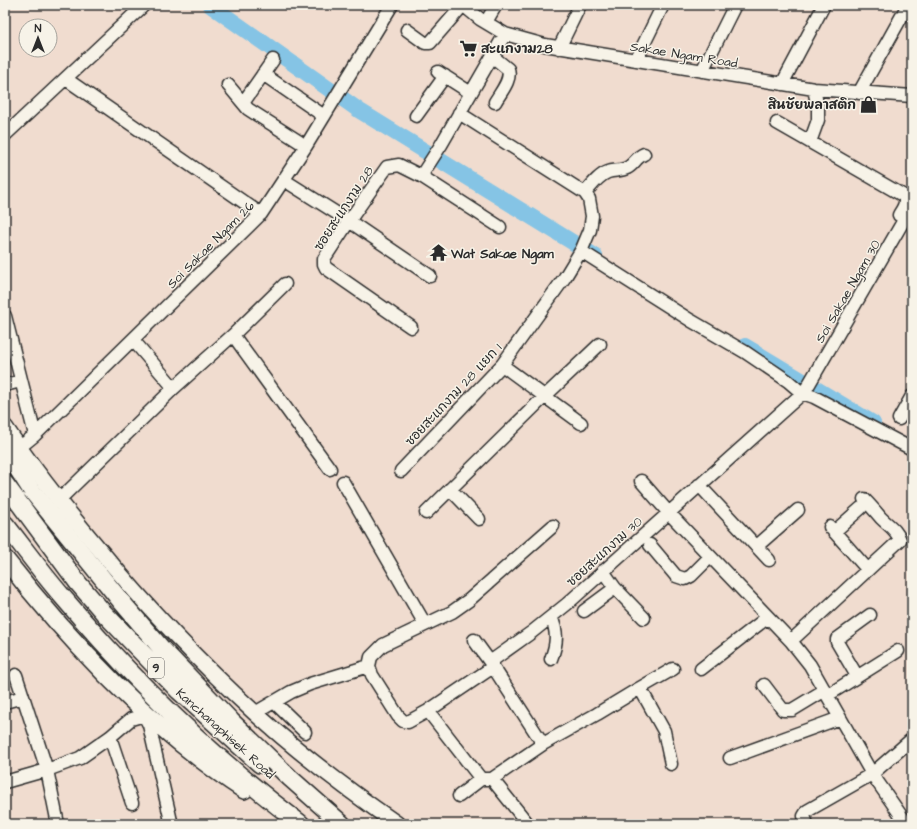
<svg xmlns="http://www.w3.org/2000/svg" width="917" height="829" viewBox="0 0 917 829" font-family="'Architects Daughter','Playpen Sans Thai',sans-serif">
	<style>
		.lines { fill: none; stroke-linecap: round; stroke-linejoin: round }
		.river { stroke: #85c4e5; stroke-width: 16 }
		.minor-casing { stroke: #2b2b2b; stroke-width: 15 }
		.major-casing { stroke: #2b2b2b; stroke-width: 18 }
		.highway-casing { stroke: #2b2b2b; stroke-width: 20 }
		.minor { stroke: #f7f3e8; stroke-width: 12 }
		.major { stroke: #f7f3e8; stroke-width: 15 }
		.highway { stroke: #f7f3e8; stroke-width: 17 }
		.labels { text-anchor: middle; stroke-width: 3; stroke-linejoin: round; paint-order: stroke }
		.shield { fill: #f7f3e8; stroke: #686764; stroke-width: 1 }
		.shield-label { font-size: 12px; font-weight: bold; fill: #2b2b2b }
		.poi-label { font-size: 13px; font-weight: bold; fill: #2b2b2b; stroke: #f7f3e8; text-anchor: start }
		.street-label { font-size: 13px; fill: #2b2b2b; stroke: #f7f3e8 }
	</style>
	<rect width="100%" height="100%" fill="#f0dccf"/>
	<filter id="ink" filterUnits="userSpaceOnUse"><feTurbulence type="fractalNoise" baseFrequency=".025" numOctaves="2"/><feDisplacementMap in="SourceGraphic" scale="8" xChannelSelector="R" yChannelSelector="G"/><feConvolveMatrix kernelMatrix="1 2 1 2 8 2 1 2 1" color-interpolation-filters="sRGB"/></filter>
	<g filter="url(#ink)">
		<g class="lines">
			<!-- river -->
			<path class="river" d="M210,5l150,106 235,145
				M745,346l128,77"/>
			<defs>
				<path id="minor" d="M463,5l17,14 25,15 40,11 269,44 98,7
					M486,22l10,-17
					M407,30l18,13h5l33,-38
					M559,48l21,-43
					M492,56l16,13c4,11 -8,24 -13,33
					M636,60l27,-55
					M702,71l33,-66
					M438,72l33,21
					M263,74l61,42
					M66,79l195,135
					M782,84l42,-79
					M228,85l20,24 58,37
					M859,93l49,-88
					M243,103l30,-43
					M416,116l29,-40
					M777,123l127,73c3,7 -1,12 -5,19
					M5,135l139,-130
					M810,142l8,-22v-12l-4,-19
					M421,176l79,51
					M284,180l65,41 81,55
					M585,193c6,-7 14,-18 23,-21 6,-2 13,-1 19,-4 7,-3 9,-11 17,-14
					M581,251l109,69 55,32 43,29 14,12 12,4 98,52
					M5,316l30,119
					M411,327l-85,-59 -2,-4v-5l25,-38 38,-54 12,-2 22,11 20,-31 64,-111
					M233,335l97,134
					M133,340l41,48
					M502,365l79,58
					M5,385l16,-4
					M899,419l13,-23
					M19,448l16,-13 226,-221 45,-68 86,-141
					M401,471l101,-106 63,-88 17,-28 8,-19 2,-14 -3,-17 -4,-6 -126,-80
					M641,481l27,31 123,129 19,24 62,109 35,50
					M343,482l82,142
					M699,485l70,75
					M450,489l29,30
					M58,501l116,-113 59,-53 52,-51
					M426,513l118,-116 56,-53
					M830,527l38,43
					M834,532l27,-24
					M650,545l26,31 9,3 6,-3 19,-19
					M757,546l41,-36
					M615,588l29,30
					M584,611l31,-23 -12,-17
					M551,617c7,15 6,27 0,42
					M474,640l16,22
					M791,641l109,-101c-3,-10 -12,-15 -19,-22 -5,-6 -11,-13 -17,-19
					M369,666l2,-9 12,-12 69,-33 17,-12 84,-74
					M701,669l67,-52
					M16,675l31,95 11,54
					M857,676l-20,-34v-3l33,-24
					M764,685l19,25h9l33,-20
					M640,688l33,-19
					M828,695l70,-44
					M5,702l18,-5
					M274,702l31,30
					M428,711l53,68h11
					M255,713l36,-21 19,-8 59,-18 3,9 26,41 5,5 5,1 20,-11 65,-44
					M110,737l22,66
					M543,744l-53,-82 42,-30 35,-28 238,-213 107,-185
					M730,758l110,-40
					M5,782l42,-12 33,-12 30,-21 21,-18 10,-3 5,3 3,6 22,96
					M459,796l22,-17
					M528,824l-36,-45 51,-35 54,-30 43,-26 24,43 7,33
					M807,824l-3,-8 3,-5 65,-37 40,-35"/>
				<path id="major" d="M5,427c29,43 61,83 94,122 48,58 100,113 156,164 44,40 93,77 142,111"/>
				<path id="highway" d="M5,449l27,42 88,109 42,49 69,72 59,57 52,46
					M5,484l73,99 25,29 76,79 81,73
					M5,524c19,24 37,49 57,72 71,84 151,162 239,228
					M5,559c68,87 146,170 239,231"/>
			</defs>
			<!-- minor casing -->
			<use href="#minor" class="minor-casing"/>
			<!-- major casing -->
			<use href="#major" class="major-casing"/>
			<!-- highway casing -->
			<use href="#highway" class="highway-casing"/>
			<!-- minor -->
			<use href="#minor" class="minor"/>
			<!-- major -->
			<use href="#major" class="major"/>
			<!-- highway -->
			<use href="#highway" class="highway"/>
		</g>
	</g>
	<!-- icons -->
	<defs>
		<symbol id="supermarket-bare" viewBox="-9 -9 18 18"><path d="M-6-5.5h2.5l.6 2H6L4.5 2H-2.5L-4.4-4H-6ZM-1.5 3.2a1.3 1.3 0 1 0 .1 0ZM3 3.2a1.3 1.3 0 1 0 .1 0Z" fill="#2b2b2b" stroke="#f7f3e8" stroke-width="2.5" paint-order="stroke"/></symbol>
		<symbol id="shop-bare" viewBox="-9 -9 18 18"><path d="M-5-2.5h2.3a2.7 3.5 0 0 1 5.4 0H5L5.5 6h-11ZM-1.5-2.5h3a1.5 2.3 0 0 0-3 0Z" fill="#2b2b2b" stroke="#f7f3e8" stroke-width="2.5" paint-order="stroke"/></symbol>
		<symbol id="temple-bare" viewBox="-9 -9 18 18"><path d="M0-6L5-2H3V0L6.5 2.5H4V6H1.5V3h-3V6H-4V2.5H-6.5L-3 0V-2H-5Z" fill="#2b2b2b" stroke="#f7f3e8" stroke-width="2.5" paint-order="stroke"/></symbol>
	</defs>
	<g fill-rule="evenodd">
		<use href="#supermarket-bare" x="456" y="36" width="25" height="25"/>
		<use href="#shop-bare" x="856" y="92" width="25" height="25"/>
		<use href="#temple-bare" x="426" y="240" width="25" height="25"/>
	</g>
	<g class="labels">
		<!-- shield labels -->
		<rect class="shield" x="148" y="658" width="16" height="20" rx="3"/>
		<g class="shield-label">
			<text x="156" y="672">9</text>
		</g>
		<!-- poi labels -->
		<g class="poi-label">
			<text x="481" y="53">สะแกงาม28</text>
			<text x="856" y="109" text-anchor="end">สินชัยพลาสติก</text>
			<text x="451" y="258">Wat Sakae Ngam</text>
		</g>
		<!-- street labels -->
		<g class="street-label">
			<text transform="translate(684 54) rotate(9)" y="5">Sakae Ngam Road</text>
			<text transform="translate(343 208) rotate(-57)" y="5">ซอยสะแกงาม 28</text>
			<text transform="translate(210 244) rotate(-45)" y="5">Soi Sakae Ngam 26</text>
			<text transform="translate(847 291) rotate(-60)" y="5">Soi Sakae Ngam 30</text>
			<text transform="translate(453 394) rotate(-47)" y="5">ซอยสะแกงาม 28 แยก 1</text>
			<text transform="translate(604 551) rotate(-42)" y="5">ซอยสะแกงาม 30</text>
			<text transform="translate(226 733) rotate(42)" y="5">Kanchanaphisek Road</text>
		</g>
	</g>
	<!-- margin -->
	<rect width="917" height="829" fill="none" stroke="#f7f3e8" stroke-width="20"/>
	<rect x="10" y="10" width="897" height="809" fill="none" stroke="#2b2b2b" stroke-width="1.5" filter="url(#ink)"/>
	<!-- north arrow -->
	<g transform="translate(38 38)"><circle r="19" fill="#f7f3e8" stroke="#a5a39c"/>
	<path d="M0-3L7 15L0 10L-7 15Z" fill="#2b2b2b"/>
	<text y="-6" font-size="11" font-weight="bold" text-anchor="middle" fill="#2b2b2b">N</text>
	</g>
</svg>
